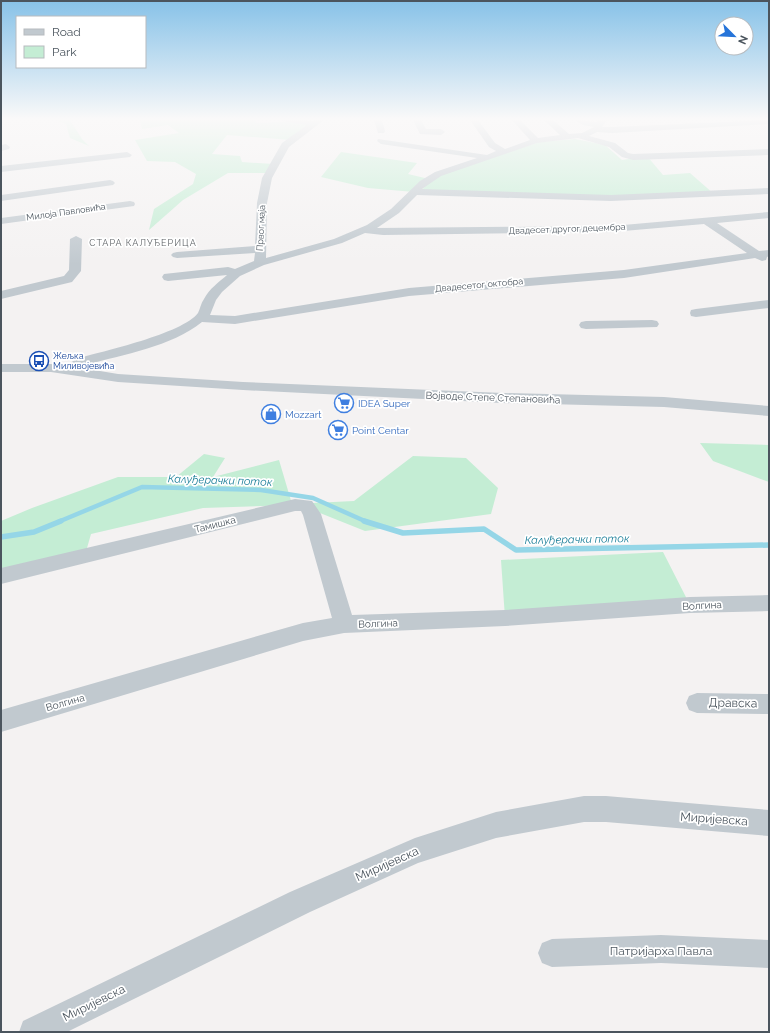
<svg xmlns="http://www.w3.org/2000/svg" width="770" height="1033" viewBox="0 0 770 1033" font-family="Raleway,sans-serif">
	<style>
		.green { fill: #c4edd4 }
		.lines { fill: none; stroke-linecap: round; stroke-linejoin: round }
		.stream-far1 { stroke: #95d6e7; stroke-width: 4.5 }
		.stream { stroke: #95d6e7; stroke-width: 5.5 }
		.minor { fill: #c1c9cf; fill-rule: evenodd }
		.labels { text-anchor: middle; stroke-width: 3.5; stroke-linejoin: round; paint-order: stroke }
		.far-street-label { font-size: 9px; fill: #4b555e; stroke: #fff }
		.far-neighbourhood-label { font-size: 9px; letter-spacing: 1px; fill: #5e6266; stroke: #fff }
		.far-transit-label { font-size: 9px; fill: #164399; stroke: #fff; text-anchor: start }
		.street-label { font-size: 10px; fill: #4b555e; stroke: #fff }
		.shop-label { font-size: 10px; fill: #366cbe; stroke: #fff; text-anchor: start }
		.water-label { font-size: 11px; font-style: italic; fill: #167b96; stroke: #fff }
		.near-street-label { font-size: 12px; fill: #4b555e; stroke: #fff }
	</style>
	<rect width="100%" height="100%" fill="#f4f2f2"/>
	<!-- green -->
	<path class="green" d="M55,120h15l12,19 7,7 -19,-8 -4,-14z
		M140,120h115l1,3 39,-2 19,3 -23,16 -64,-5 -15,19 28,2 2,6 32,2 -5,9h-41l-45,27 -34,30 5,-21 39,-25 3,-10 -21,-12 -28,-1 -12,-21 44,-7 -11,-8 -26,4z
		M575,139l30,6 17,15 25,-4 16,19 27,-2 24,21 -59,3 -234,-6 9,-10 21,-11 89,-28z
		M341,152l76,11 -9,11 21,5 -15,13 -46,-4 -47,-11z
		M700,443l69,2v37l-56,-21z
		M204,454l21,4 -12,19 66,-17 13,44 62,-3 59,-45 53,2 32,30 -7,26 -126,17 -55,-22 -15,-4 -92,3 -112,26 -6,21 -84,21v-55l31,-13 86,-31h58z
		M663,552l27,53 -185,13 -4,-58z"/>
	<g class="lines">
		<!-- stream-far1 -->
		<path class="stream-far1" d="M58,522l84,-35 119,3 52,8 54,24"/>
		<!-- stream -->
		<path class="stream" d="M364,521l39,12 81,-4 32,21 253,-5
			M1,537l33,-5 27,-11"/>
		<!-- minor -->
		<path class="minor" d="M283,120l30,1 2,-1h9l-35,27 -17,31 -5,25 -1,55 68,-19 33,-14 24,-16 29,-28 15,-9 42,-14 -96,-14 -4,-3 1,-2 109,16 9,-4 -7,-4 -19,-27h8l17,23 10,6 25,-9 -18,-20h8l18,18 22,-3 -16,-15h9l16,14 13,-1 12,-6 -11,-2 -8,-5 22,2 2,-2h8l-5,7h10l157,-7v4l-157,9 -15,-1 -8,4 26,7 13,10 5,1 136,-5v6l-136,5 -11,-3 -13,-10 -31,-9 -41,5 -96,33 -19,13 189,6 158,-7v6l-158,7 -194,-6 -18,18 -22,15 235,-2 157,-14v6l-52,5 42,28 10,-1v6l-2,1 -1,3 -4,1 -7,-3 -131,20 -215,18 -174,28 -33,-2c-31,25 -78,32 -116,43l-4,3 36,6 125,8 260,11 161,4 105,9v10l-105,-9 -161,-4 -260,-13 -125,-8 -67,-10h-50v-8h50l15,2 10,-7c27,-8 106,-25 122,-46 2,-4 3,-10 6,-14 5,-10 15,-17 23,-24l-59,6 -4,-1 -2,-3 2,-3 64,-7 7,2 19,-8 1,-8 -78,5 -4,-1 -2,-2 2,-2 4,-1 78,-6 2,-43 5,-25 20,-35 25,-18 -20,-3zM704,224l43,29 -123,17 -215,18 -174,28 -25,-1 6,-15 6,-8 18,-16 24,-11 78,-22 23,-10 18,2 229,-3z
			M374,120h8l3,11 -1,2h-6z
			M413,120h8l5,9h15l4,3 -4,3 -21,-1z
			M6,144l4,3 -1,2 -8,2v-6z
			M127,152l5,3 -2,2 -129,15v-6z
			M110,180l3,1 2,2 -2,2 -112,16v-6z
			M130,201l4,1 1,2 -1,2 -133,18v-6z
			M76,236l6,3 -1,32 -9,11 -71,17v-8l63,-15 5,-6 1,-31z
			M769,300v8l-73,9 -5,-1 -1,-3 1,-3 5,-1z
			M652,320l5,1 2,3 -2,3 -71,2 -5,-1 -2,-3 2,-3 5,-1z
			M295,499l17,2 9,13 31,101 153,-5 185,-13 79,-2v16l-79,2 -185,13 -161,7 -41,8 -302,91v-22l302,-87 29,-5 -29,-103 -2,-4h-6l-294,73v-16z
			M697,693l72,1v20l-72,-1 -8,-3 -3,-7 3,-7z
			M584,796h22l163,14v26l-163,-14h-22l-88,16 -78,25 -108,49 -243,120h-48l4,-11 267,-129 125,-54 81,-26z
			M661,935l108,5v28l-108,-5 -109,4 -10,-4 -4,-10 4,-10 10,-4z"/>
	</g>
	<!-- sky -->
	<linearGradient id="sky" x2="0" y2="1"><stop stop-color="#87c2e8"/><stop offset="0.45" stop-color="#faf9f9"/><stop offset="1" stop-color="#faf9f9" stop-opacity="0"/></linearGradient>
	<rect width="770" height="264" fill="url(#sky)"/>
	<!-- icons -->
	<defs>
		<symbol id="bus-ring" viewBox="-11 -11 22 22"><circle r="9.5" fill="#fff" stroke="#1a4fb4" stroke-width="1.5"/><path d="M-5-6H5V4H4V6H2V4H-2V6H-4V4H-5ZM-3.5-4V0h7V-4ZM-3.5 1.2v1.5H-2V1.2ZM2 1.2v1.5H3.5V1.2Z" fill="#1a4fb4"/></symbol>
		<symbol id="supermarket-ring" viewBox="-11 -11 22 22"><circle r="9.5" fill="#fff" stroke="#3f7fe0" stroke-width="1.5"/><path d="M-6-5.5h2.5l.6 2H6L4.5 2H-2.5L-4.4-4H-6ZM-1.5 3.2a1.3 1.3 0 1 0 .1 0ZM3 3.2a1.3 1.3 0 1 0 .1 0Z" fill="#3f7fe0"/></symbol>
		<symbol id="shop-ring" viewBox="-11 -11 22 22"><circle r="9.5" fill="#fff" stroke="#3f7fe0" stroke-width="1.5"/><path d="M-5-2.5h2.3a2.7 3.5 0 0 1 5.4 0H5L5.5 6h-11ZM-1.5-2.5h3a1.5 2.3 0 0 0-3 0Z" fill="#3f7fe0"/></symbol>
	</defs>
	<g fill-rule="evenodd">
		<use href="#bus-ring" x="28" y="350" width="22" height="22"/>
		<use href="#supermarket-ring" x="333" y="392" width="22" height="22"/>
		<use href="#shop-ring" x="260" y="403" width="22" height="22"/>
		<use href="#supermarket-ring" x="327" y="419" width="22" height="22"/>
	</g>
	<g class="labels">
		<!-- far-street labels -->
		<g class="far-street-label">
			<text transform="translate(66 212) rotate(-8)" y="3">Милоја Павловића</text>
			<text transform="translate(261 228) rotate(-87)" y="3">Првог маја</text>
			<text transform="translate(567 229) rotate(-2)" y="3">Двадесет другог децембра</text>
			<text transform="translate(479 285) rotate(-5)" y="3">Двадесетог октобра</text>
		</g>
		<!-- far-neighbourhood labels -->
		<g class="far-neighbourhood-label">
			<text x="143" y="246">СТАРА КАЛУЂЕРИЦА</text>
		</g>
		<!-- far-transit labels -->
		<g class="far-transit-label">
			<text x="53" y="359">Жељка<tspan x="53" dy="10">Миливојевића</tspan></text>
		</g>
		<!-- street labels -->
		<g class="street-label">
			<text transform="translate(493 397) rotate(2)" y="4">Војводе Степе Степановића</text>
			<text transform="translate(215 524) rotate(-14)" y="4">Тамишка</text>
			<text transform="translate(702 605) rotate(-3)" y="4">Волгина</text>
			<text transform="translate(378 623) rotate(-2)" y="4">Волгина</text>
			<text transform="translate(65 702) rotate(-16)" y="4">Волгина</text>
		</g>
		<!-- shop labels -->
		<g class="shop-label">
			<text x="358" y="407">IDEA Super</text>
			<text x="285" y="418">Mozzart</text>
			<text x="352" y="434">Point Centar</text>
		</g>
		<!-- water labels -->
		<g class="water-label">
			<text transform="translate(220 480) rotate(2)" y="4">Калуђерачки поток</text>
			<text transform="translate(577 539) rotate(-1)" y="4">Калуђерачки поток</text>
		</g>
		<!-- near-street labels -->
		<g class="near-street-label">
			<text transform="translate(733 703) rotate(1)" y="4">Дравска</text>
			<text transform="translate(714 819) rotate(4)" y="4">Миријевска</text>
			<text transform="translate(387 864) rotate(-24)" y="4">Миријевска</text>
			<text x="661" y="955">Патријарха Павла</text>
			<text transform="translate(94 1003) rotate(-26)" y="4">Миријевска</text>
		</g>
	</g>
	<!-- border -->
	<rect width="770" height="1033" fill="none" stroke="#4b555e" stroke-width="4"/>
	<!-- legend -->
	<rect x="16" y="16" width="130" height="52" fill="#ffffff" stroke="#b7bbbf"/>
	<rect x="24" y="29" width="20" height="6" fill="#c1c9cf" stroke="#b7bbbf"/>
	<text x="52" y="36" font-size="12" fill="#4b555e">Road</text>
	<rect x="24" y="46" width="20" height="12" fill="#c4edd4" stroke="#b7bbbf"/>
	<text x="52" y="56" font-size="12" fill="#4b555e">Park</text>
	<!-- north arrow -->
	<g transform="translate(734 36) rotate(114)"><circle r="19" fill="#ffffff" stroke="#b7bbbf"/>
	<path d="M0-3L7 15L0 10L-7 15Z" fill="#2674d9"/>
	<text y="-6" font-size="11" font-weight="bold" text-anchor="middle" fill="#4b555e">N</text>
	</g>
</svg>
